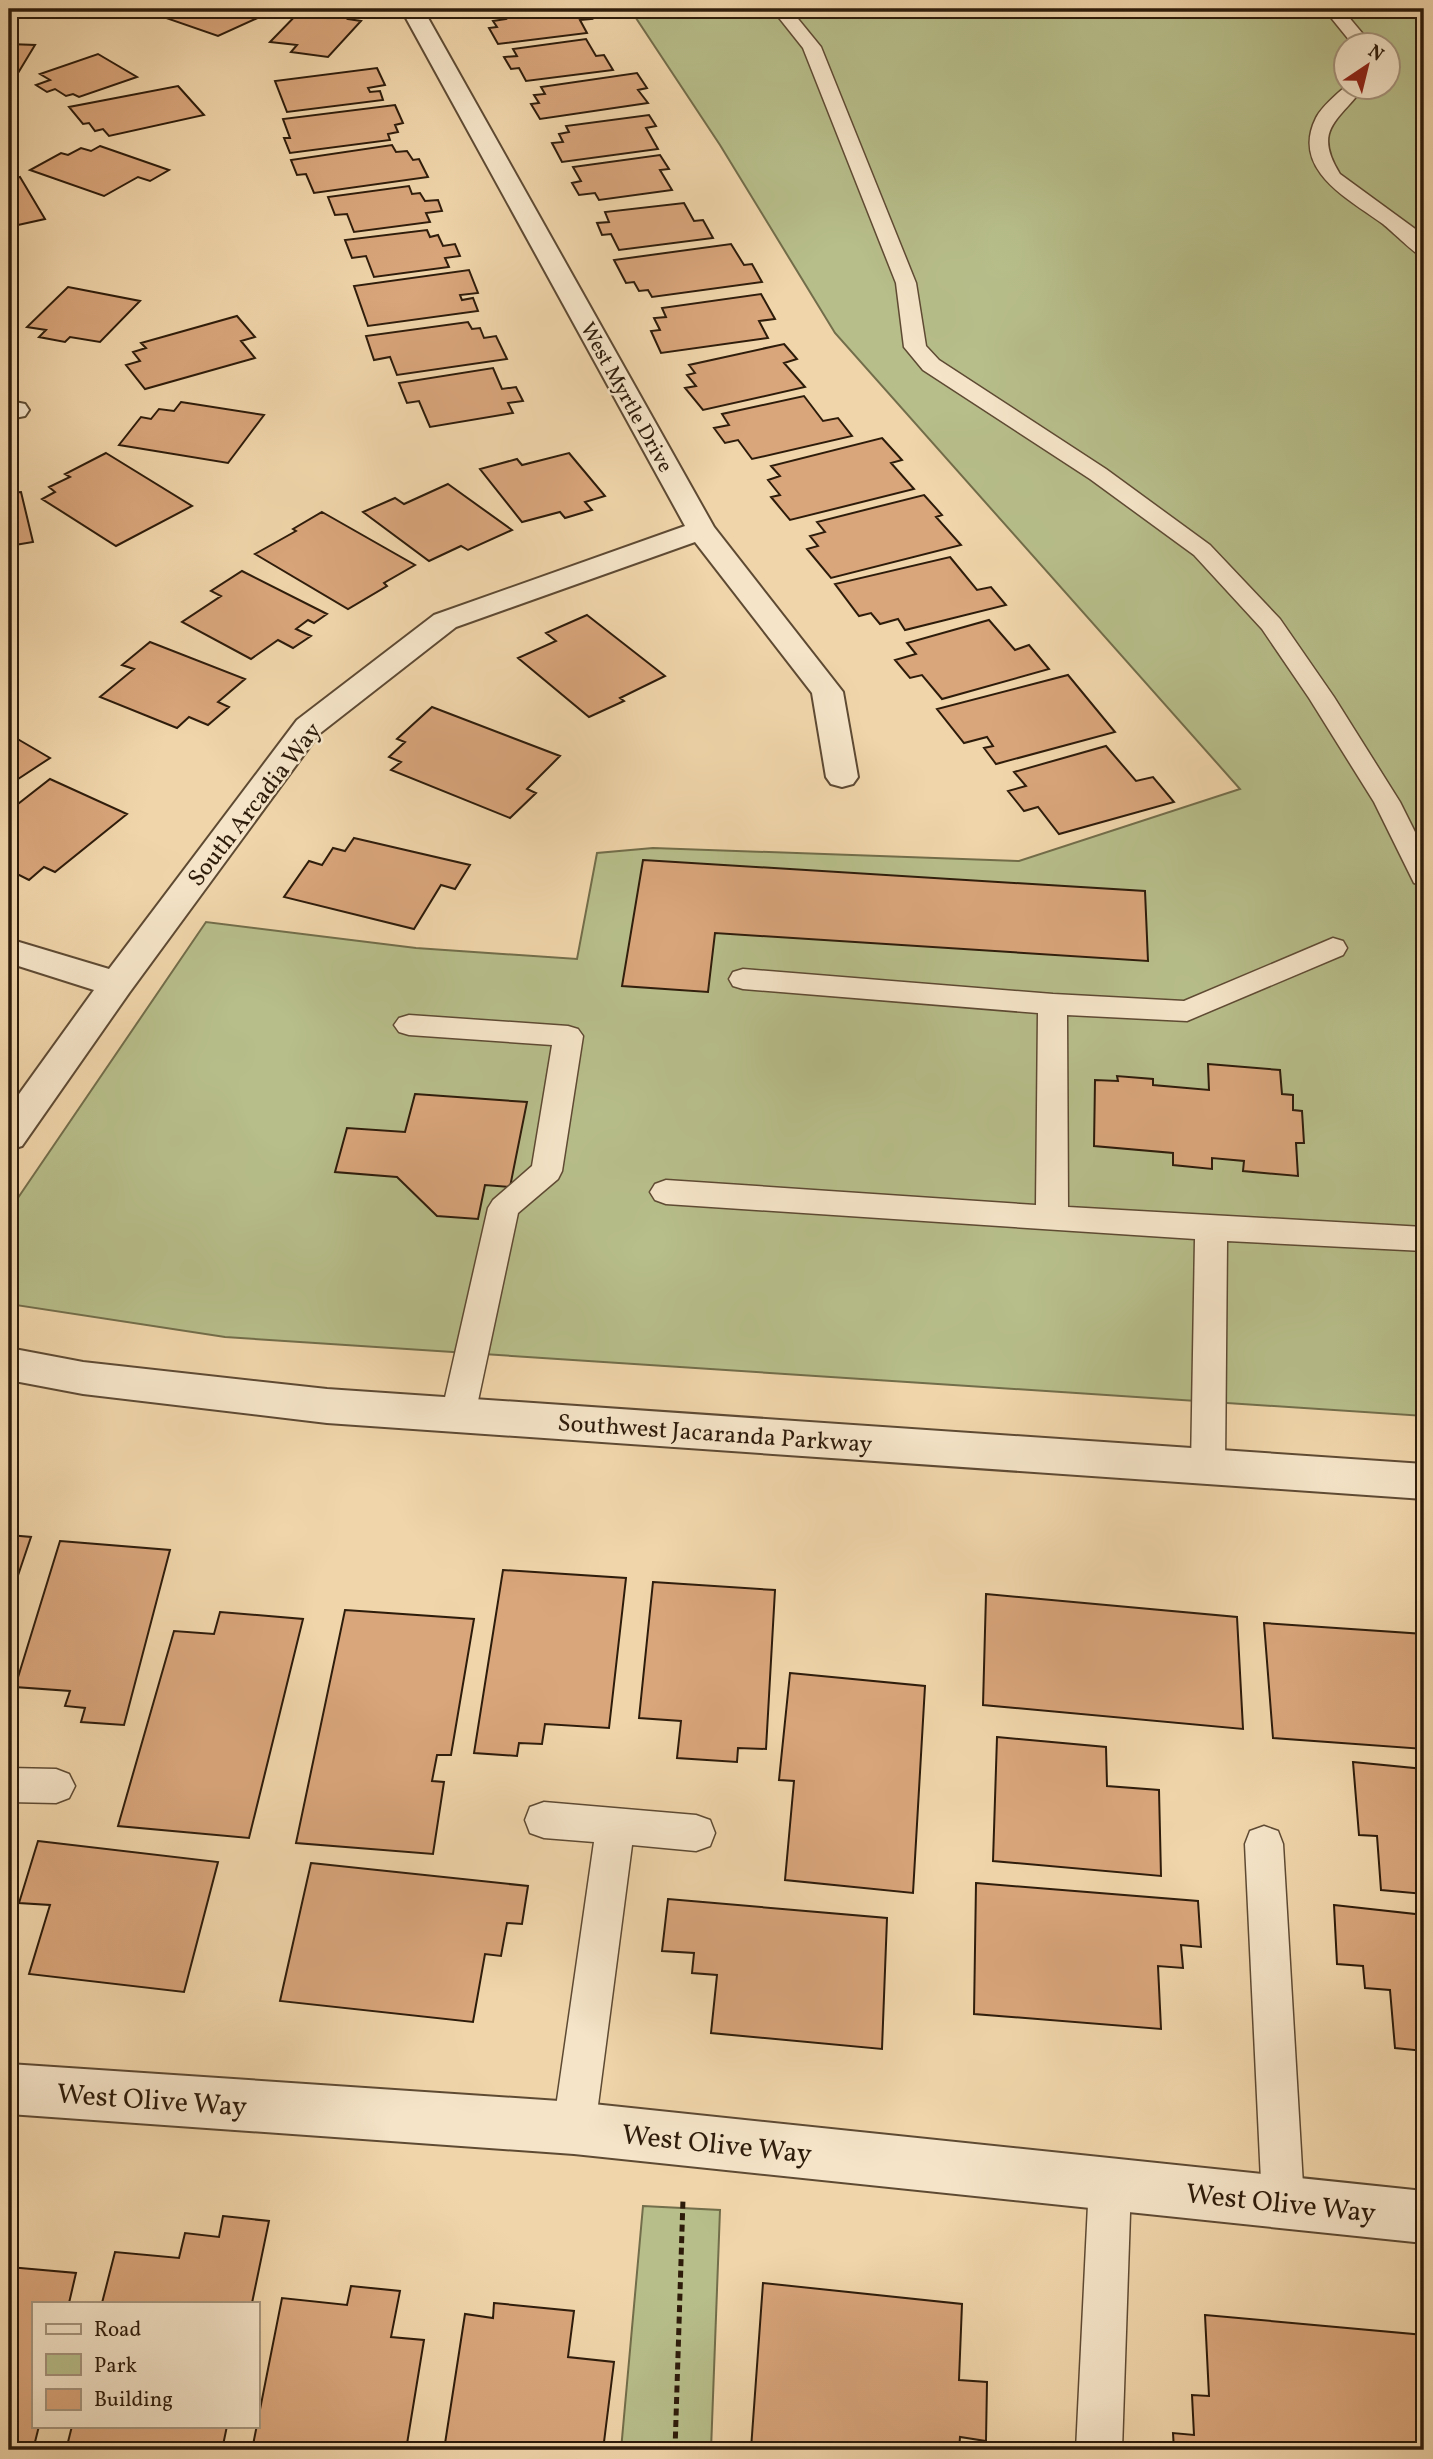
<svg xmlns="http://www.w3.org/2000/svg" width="1433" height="2459" viewBox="0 0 1433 2459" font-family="Vollkorn,serif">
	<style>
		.green { fill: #b7be8a; stroke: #726d4a; stroke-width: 2; fill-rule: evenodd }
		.building { fill: #d9a57b; stroke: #2e1c0b; stroke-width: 2 }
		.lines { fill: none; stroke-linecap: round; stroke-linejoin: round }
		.service-casing { stroke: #5e4a33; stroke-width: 3 }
		.minor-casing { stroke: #5e4a33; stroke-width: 4 }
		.tertiary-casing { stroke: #5e4a33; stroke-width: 4 }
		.path { stroke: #2e1c0b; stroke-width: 5; stroke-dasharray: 7 4.5; stroke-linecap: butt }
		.service { fill: #f5e4c8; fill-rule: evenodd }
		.minor { fill: #f5e4c8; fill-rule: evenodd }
		.tertiary { fill: #f5e4c8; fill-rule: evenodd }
		.labels { text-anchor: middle; stroke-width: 5; stroke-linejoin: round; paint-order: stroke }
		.far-street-label { font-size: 21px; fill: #2e1c0b; stroke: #f5e4c8 }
		.street-label { font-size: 24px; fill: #2e1c0b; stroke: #f5e4c8 }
		.near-street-label { font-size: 28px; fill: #2e1c0b; stroke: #f5e4c8 }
	</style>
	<rect width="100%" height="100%" fill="#f0d5aa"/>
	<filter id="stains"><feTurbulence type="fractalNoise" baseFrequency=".00286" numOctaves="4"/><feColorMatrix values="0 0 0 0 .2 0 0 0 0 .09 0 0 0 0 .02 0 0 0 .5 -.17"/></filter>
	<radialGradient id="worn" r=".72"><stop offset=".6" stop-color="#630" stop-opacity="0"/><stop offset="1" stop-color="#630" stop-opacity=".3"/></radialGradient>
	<!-- green -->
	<path class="green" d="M630,9h794v1407l-1199,-79 -216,-33v-93l197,-289 210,26 161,11 20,-106 56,-5 366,13 221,-72 -405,-456 -115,-188zM1346,46h42v42h-42z
		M643,2206l77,4 -9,240h-90z"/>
	<!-- building -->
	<path class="building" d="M187,9h90l-59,27 -52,-18z
		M302,9h33l-2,3 19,2 -4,5 13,2 -33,36 -37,-5 6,-7 -27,-3z
		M538,9h48l6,10 -12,1 7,13 -89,11 -9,-16 8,-1 -4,-6 13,-2 -3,-6z
		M586,39l10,17 8,-1 9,15 -87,11 -7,-13 -8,1 -7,-12 13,-1 -4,-7z
		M9,44l26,1 -20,33h-6z
		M98,54l39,23 -58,20 -6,-3 -7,2 -11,-7 -8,3 -11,-7 14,-5 -10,-6z
		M377,68l8,17 -17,3 2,4 10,-1 3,9 -96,12 -12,-31z
		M637,73l10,15 -9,2 10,13 -108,16 -9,-15 8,-1 -5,-8 11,-1 -4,-7z
		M178,86l26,29 -95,21 -6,-7 -8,2 -6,-8 -6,1 -14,-17z
		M395,105l8,18 -8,2 3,7 -10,2 2,6 -100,13 -6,-15h6l-7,-19z
		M649,115l7,11 -10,2 12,21 -96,13 -10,-19 11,-1 -4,-8 10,-2 -3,-6z
		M392,145l4,7 11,-1 6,9 6,-1 9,18 -114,16 -8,-19 -9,1 -6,-15z
		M100,146l69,24 -19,11 -12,-4 -34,19 -74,-26 31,-17 7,2 13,-7 10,3z
		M660,155l9,14 -9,1 12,20 -73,10 -4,-7 -16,2 -7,-12 9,-2 -8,-14z
		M20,177l25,42 -36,8v-47z
		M409,186l3,8 8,-1 5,8 13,-1 4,11 -16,2 4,9 -76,10 -7,-18 -12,1 -7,-18z
		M684,203l10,18 9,-1 10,18 -94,12 -8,-16 -9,1 -5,-12 12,-1 -4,-10z
		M427,230l3,7 8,-2 5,11 12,-2 5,12 -15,2 4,9 -75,10 -8,-21 -14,2 -7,-18z
		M731,244l13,21 8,-1 10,18 -110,15 -4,-7 -9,1 -5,-9 -8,1 -12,-23z
		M469,270l9,23 -18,2 2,5 11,-2 5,13 -110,15 -14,-40z
		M68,287l72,14 -40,41 -30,-5 -5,5 -26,-5 7,-7 -19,-3z
		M9,294h8l-3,38h-5z
		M761,294l14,25 -16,2 9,17 -107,15 -10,-22 9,-1 -6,-12 12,-1 -4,-9z
		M237,316l18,21 -14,4 14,17 -110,31 -19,-24 14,-4 -7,-9 13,-4 -5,-5z
		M468,322l4,7 8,-1 4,10 12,-2 11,23 -110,16 -7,-18 -16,3 -8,-24z
		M784,344l13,15 -13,4 21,24 -102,23 -18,-22 11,-2 -9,-11 8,-2 -6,-8z
		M493,368l9,21 14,-2 7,14 -15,2 5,10 -83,14 -11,-26 -12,2 -8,-20z
		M804,396l19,25 15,-3 14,18 -100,23 -14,-19 -13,3 -11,-15 15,-3 -7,-11z
		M181,402l83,13 -36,48 -109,-18 22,-28 10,2 8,-10 15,2z
		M882,438l20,22 -11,3 23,26 -124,31 -19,-23 9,-2 -12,-15 12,-4 -9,-10z
		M106,453l86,53 -76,40 -74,-47 13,-7 -6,-5 21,-10 -5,-3z
		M569,453l36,43 -20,6 7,8 -27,8 -5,-6 -38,10 -42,-53 37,-10 5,6z
		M448,484l64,46 -44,20 -7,-4 -32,15 -66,-49 32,-14 9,6z
		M21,492l12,50 -24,4v-53z
		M924,495l18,20 -6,2 25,28 -130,33 -24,-29 11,-3 -8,-10 15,-4 -8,-10z
		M322,512l93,53 -31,18 3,3 -39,23 -93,-55 41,-23 -3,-2z
		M950,557l27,33 14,-3 15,18 -101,25 -7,-11 -18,5 -9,-11 -12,3 -24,-32z
		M242,571l85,43 -13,9 -6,-3 -12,9 15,7 -18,12 -15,-8 -27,19 -69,-37 39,-26 -10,-5z
		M587,615l78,61 -45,22 4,3 -35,16 -71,-59 38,-17 -10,-8z
		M989,620l26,30 14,-5 20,24 -107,30 -20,-24 -12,3 -15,-18 21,-6 -9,-11z
		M150,642l95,37 -27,23 11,5 -21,18 -19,-8 -12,11 -77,-31 34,-28 -12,-4z
		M1068,675l47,57 -119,32 -12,-16 9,-2 -6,-9 -23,6 -27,-34z
		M432,707l128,49 -33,33 9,4 -26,25 -119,-48 10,-8 -12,-5 16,-15 -8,-3z
		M9,734l41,24 -41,27z
		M1106,746l30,35 17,-4 21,25 -115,32 -21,-27 -14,4 -16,-20 18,-5 -12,-14z
		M50,779l77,35 -72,58 -11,-5 -15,13 -20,-10v-59z
		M354,838l116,27 -15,24 -14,-4 -27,44 -130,-32 25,-36 13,4 11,-17 12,3z
		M643,860l502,31 3,70 -433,-28 -7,59 -86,-6z
		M1208,1064l72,6 2,24 11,1v15l9,1 2,32h-8l2,33 -55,-5 1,-10 -32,-3v11l-39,-4v-12l-79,-7 1,-66 23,1 -1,-5 36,3v6l56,5z
		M415,1094l112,8 -17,85 -25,-2 -7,34 -41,-3 -40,-39 -62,-5 12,-44 58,4z
		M9,1535l22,2 -22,65z
		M60,1541l110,9 -46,175 -43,-3 4,-14 -20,-2 5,-15 -55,-4z
		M503,1570l123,8 -17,150 -64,-4 -3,20 -23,-1 -2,13 -43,-3z
		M653,1582l122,8 -9,159 -28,-1 -1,14 -60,-4 4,-37 -42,-3z
		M986,1594l251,23 6,112 -260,-24z
		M345,1610l129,9 -23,136h-14l-5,26 12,1 -11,72 -137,-11z
		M220,1612l83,7 -54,219 -131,-12 56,-195 40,3z
		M1264,1623l160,11v115l-151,-11z
		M790,1673l135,13 -12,207 -128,-13 9,-99 -15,-1z
		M997,1737l109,10 1,39 52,4 2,86 -168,-15z
		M1353,1762l71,7v125l-43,-4 -4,-54 -18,-1z
		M38,1841l180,21 -34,130 -155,-18 21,-69 -31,-2z
		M311,1863l217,23 -6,38 -15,-1 -6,33 -16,-2 -12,68 -193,-21z
		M976,1883l222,18 3,46 -20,-2 2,23 -25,-2 3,63 -187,-15z
		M668,1899l219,19 -5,131 -171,-16 6,-58 -25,-2 2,-20 -32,-2z
		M1334,1905l90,10v136l-29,-3 -5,-58 -25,-2 -2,-22 -26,-2z
		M223,2216l46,5 -17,82h-150l13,-51 64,6 6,-25 34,4z
		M9,2267l67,6 -7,30h-36v123h6l-6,24h-24z
		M763,2283l199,21 -3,76 28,2 -1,59 -26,-4 -1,13 -208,-1z
		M351,2286l49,5 -9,46 33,3 -18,110h-154l30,-152 65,7z
		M494,2303l80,8 -6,46 46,5 -11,88h-159l21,-136 28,4z
		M1205,2315l219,20v115h-250l-1,-17 21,2 -2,-40 17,1z
		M72,2426h155l-5,24h-156z"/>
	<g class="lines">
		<defs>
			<path id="service" d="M772,9h18l31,38 95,236 10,63 13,14 167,109 104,76 70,74 54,78 66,105 24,48v36l-10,-3 -40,-81 -65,-104 -47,-69 -68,-74 -104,-76 -167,-109 -19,-23 -8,-64 -93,-235z
				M1324,9h18l31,37h-19z
				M1346,86l17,2c-24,33 -51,41 -23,86l78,57 6,8v19c-7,-2 -31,-26 -41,-34 -34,-25 -93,-54 -67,-106 6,-12 20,-23 30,-32z
				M1333,938l10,3 4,7 -4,7 -156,66 -120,-6 1,192 356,20v24l-197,-10 -2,226 -5,10 -12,4 -12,-4 -5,-10 4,-228 -529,-35 -11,-4 -5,-8 5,-8 11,-4 370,25 2,-192 -295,-24 -10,-3 -4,-7 4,-7 10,-3 310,25 131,7z
				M409,1015l159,11 10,3 5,7 -21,135 -4,8 -40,34 -43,202 -5,10 -12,4 -12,-4 -5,-10 47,-207 5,-8 39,-34 20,-121 -143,-10 -10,-3 -5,-7 5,-7z
				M9,1768l47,1 13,5 6,12 -6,12 -13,5 -47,-1z
				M544,1802l152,13 14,5 5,13 -5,13 -14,5 -64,-6 -37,283 -6,15 -15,6 -15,-6 -6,-15 41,-286 -50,-4 -14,-5 -5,-13 5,-13z
				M1264,1826l14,5 5,13 21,358 -6,15 -15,6 -15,-6 -6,-15 -17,-358 5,-13z
				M1110,2163l15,6 6,15 -9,266h-46l13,-266 6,-15z"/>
			<path id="minor" d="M401,9h22l291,518 129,165 15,85 -5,7 -11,3 -11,-3 -5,-7 -14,-84 -117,-151 -239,85 -137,107 -190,259 -107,153 -13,4v-42l85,-118 -85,-27v-24l100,30 188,-249 137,-105 251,-89z
				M15,402l10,2 4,6 -4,6 -16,3v-16z
				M9,2064l565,38 850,89v52l-850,-89 -565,-40z"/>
			<path id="tertiary" d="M9,1348l74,14 244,27 1097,75v35l-1097,-76 -244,-29 -74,-14z"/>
		</defs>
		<!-- service casing -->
		<use href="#service" class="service-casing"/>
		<!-- minor casing -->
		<use href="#minor" class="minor-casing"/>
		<!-- tertiary casing -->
		<use href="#tertiary" class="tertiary-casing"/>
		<!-- path -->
		<path class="path" d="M675,2450l8,-251"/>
		<!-- service -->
		<use href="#service" class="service"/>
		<!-- minor -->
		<use href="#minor" class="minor"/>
		<!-- tertiary -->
		<use href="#tertiary" class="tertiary"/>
	</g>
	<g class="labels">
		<!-- far-street labels -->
		<g class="far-street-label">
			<text transform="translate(627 397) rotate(61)" y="7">West Myrtle Drive</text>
		</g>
		<!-- street labels -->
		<g class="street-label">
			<text transform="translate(254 804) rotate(-52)" y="8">South Arcadia Way</text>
			<text transform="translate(715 1433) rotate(4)" y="8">Southwest Jacaranda Parkway</text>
		</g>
		<!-- near-street labels -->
		<g class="near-street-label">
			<text transform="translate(152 2099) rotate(4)" y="10">West Olive Way</text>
			<text transform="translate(717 2143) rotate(6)" y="10">West Olive Way</text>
			<text transform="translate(1281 2202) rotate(6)" y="10">West Olive Way</text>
		</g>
	</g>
	<!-- margin -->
	<rect width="1433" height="2459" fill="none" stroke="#f0d5aa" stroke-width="35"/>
	<rect x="10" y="10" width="1412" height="2438" fill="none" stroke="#2e1c0b" stroke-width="3.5"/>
	<rect x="18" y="18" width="1398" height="2424" fill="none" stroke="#2e1c0b" stroke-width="2"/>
	<!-- legend -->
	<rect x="32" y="2302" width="228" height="126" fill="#f5e4c8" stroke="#a5947c" stroke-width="2"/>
	<rect x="46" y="2324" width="35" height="10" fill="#f5e4c8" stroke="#a5947c" stroke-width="2"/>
	<text x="94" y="2336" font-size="21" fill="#2e1c0b">Road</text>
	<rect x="46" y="2354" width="35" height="21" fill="#b7be8a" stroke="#a5947c" stroke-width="2"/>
	<text x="94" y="2372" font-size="21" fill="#2e1c0b">Park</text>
	<rect x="46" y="2389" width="35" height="21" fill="#d9a57b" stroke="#a5947c" stroke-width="2"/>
	<text x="94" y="2406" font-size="21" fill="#2e1c0b">Building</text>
	<!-- north arrow -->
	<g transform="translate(1367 66) rotate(35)"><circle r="33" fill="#f5e4c8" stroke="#a5947c" stroke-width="2"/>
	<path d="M0-5L12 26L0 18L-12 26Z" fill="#8f2418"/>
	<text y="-10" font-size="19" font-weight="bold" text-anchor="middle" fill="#2e1c0b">N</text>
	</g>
	<rect width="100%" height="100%" filter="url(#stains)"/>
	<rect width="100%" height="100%" fill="url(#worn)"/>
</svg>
